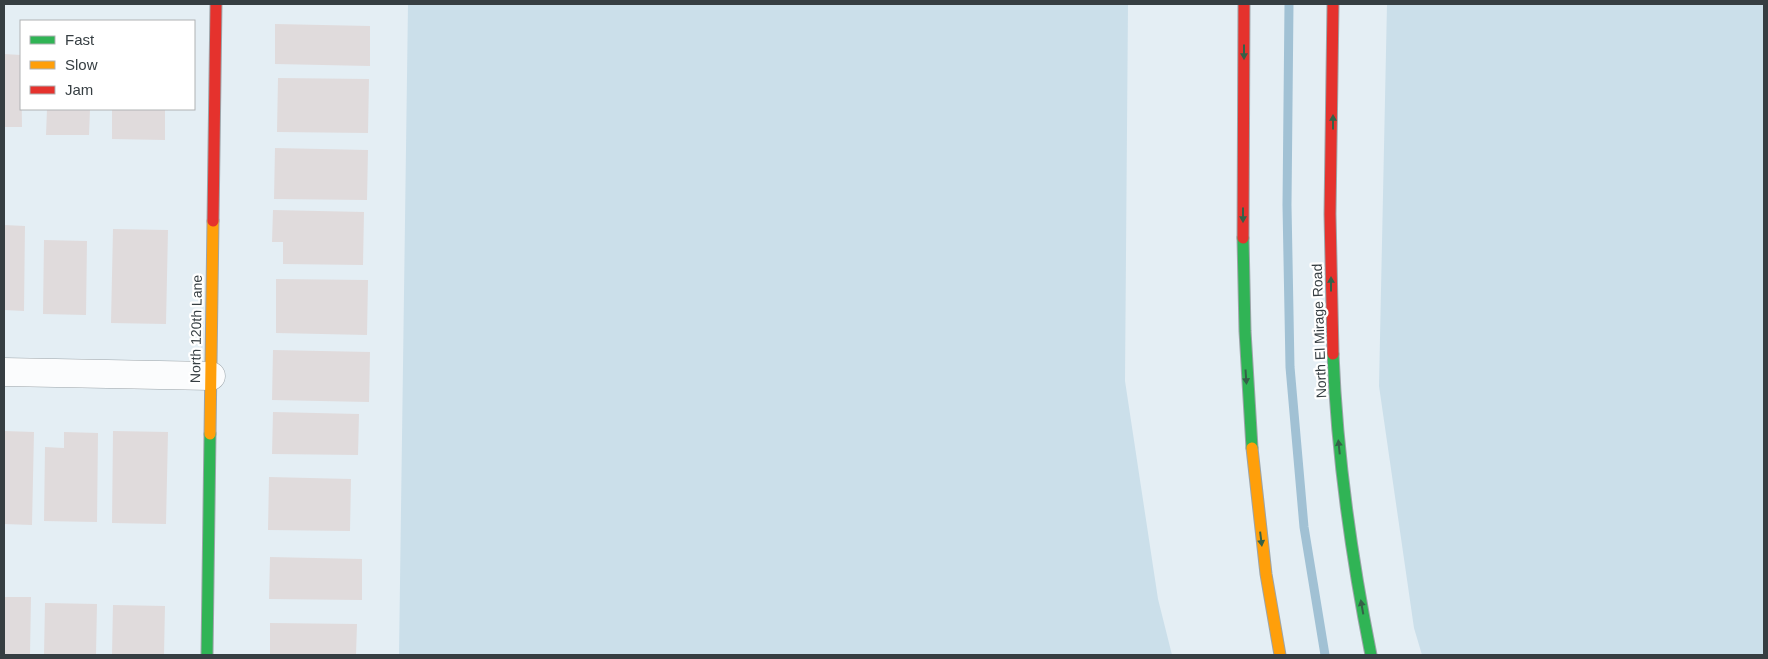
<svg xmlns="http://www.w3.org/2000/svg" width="1768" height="659" viewBox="0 0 1768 659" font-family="Arial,sans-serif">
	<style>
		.green { fill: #cbdfea }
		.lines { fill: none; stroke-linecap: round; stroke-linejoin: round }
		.stream { stroke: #a1c1d4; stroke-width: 9 }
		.building { fill: #e0dbdc }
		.street-casing { stroke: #9ca4a9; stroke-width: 29 }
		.fast-casing { stroke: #9ca4a9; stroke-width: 13 }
		.slow-casing { stroke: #9ca4a9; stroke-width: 13 }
		.jam-casing { stroke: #9ca4a9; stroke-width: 13 }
		.street { stroke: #fbfcfd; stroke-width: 28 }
		.fast { stroke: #30b455; stroke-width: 11 }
		.slow { stroke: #ff9f0a; stroke-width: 11 }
		.jam { stroke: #e5322d; stroke-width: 11 }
		.oneway { fill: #346148 }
		.labels { text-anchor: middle; stroke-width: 4.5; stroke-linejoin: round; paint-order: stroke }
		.street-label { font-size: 14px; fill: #363e42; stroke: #fff }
	</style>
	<rect width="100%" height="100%" fill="#e4eef4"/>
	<!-- green -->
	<path class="green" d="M408,4h720l-3,377 33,218 14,56h-773z
		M1387,4h377v651h-342l-8,-27 -35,-242z"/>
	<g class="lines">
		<!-- stream -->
		<path class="stream" d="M1289,4l-2,201 3,162 14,160 21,128"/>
	</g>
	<!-- building -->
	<path class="building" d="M275,24l95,2v40l-95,-2z
		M4,54l17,1 1,72h-18z
		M278,78l91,1 -1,54 -91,-1z
		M47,109h43l-1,26h-43z
		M112,109h53v31l-53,-1z
		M275,148l93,2 -1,50 -93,-1z
		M273,210l91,2 -1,53 -80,-1v-22h-11z
		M4,225l21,1 -1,85 -20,-1z
		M113,229l55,1 -2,94 -55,-1z
		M44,240l43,1 -1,74 -43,-1z
		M276,279l92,1 -1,55 -91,-2z
		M273,350l97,2 -1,50 -97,-2z
		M273,412l86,2 -1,41 -86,-1z
		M4,431l30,1 -2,93 -28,-1z
		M113,431l55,1 -2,92 -54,-1z
		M64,432l34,1 -1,89 -53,-1 1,-74 19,1z
		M269,477l82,2 -1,52 -82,-1z
		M270,557l92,2v41l-93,-1z
		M4,597h27l-1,58h-26z
		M45,603l52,1 -1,51h-52z
		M113,605l52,1 -1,49h-52z
		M270,623l87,1 -1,31h-86z"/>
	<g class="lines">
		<defs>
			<path id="street" d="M4,372l207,4"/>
			<path id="fast" d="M1243,238l2,93 7,117
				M1333,354c4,101 18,201 38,301
				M207,655l3,-221"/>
			<path id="slow" d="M210,434l3,-213
				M1252,448l14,126 14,81"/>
			<path id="jam" d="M213,221l3,-217
				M1243,238l1,-234
				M1333,354l-3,-140 3,-210"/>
		</defs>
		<!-- street casing -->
		<use href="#street" class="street-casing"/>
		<!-- fast casing -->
		<use href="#fast" class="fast-casing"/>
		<!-- slow casing -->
		<use href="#slow" class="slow-casing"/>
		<!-- jam casing -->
		<use href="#jam" class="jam-casing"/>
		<!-- street -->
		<use href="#street" class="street"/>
		<!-- fast -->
		<use href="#fast" class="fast"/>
		<!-- slow -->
		<use href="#slow" class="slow"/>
		<!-- jam -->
		<use href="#jam" class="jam"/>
	</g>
	<!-- one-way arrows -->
	<defs><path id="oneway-solid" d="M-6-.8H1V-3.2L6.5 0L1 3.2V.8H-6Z" transform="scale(1.25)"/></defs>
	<g class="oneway">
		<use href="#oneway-solid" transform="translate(1244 52) rotate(90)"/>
		<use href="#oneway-solid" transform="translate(1333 122) rotate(-90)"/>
		<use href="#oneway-solid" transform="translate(1243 215) rotate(90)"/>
		<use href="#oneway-solid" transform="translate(1331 284) rotate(-90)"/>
		<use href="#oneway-solid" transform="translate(1246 377) rotate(86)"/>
		<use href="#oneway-solid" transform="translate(1339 447) rotate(-96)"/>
		<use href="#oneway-solid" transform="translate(1261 539) rotate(83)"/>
		<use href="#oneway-solid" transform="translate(1362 607) rotate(-100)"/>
	</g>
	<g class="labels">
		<!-- street labels -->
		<g class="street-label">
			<text transform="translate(196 329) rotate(-89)" y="5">North 120th Lane</text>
			<text transform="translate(1319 331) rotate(-92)" y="5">North El Mirage Road</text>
		</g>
	</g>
	<!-- border -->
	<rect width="1768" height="659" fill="none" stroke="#363e42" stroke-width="10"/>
	<!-- legend -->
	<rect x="20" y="20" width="175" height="90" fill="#ffffff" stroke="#afb2b3"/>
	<rect x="30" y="36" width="25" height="8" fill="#30b455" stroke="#afb2b3"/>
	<text x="65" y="45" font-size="15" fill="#363e42">Fast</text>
	<rect x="30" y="61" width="25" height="8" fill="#ff9f0a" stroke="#afb2b3"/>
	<text x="65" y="70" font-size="15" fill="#363e42">Slow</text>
	<rect x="30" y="86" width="25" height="8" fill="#e5322d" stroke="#afb2b3"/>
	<text x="65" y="95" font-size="15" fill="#363e42">Jam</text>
</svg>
